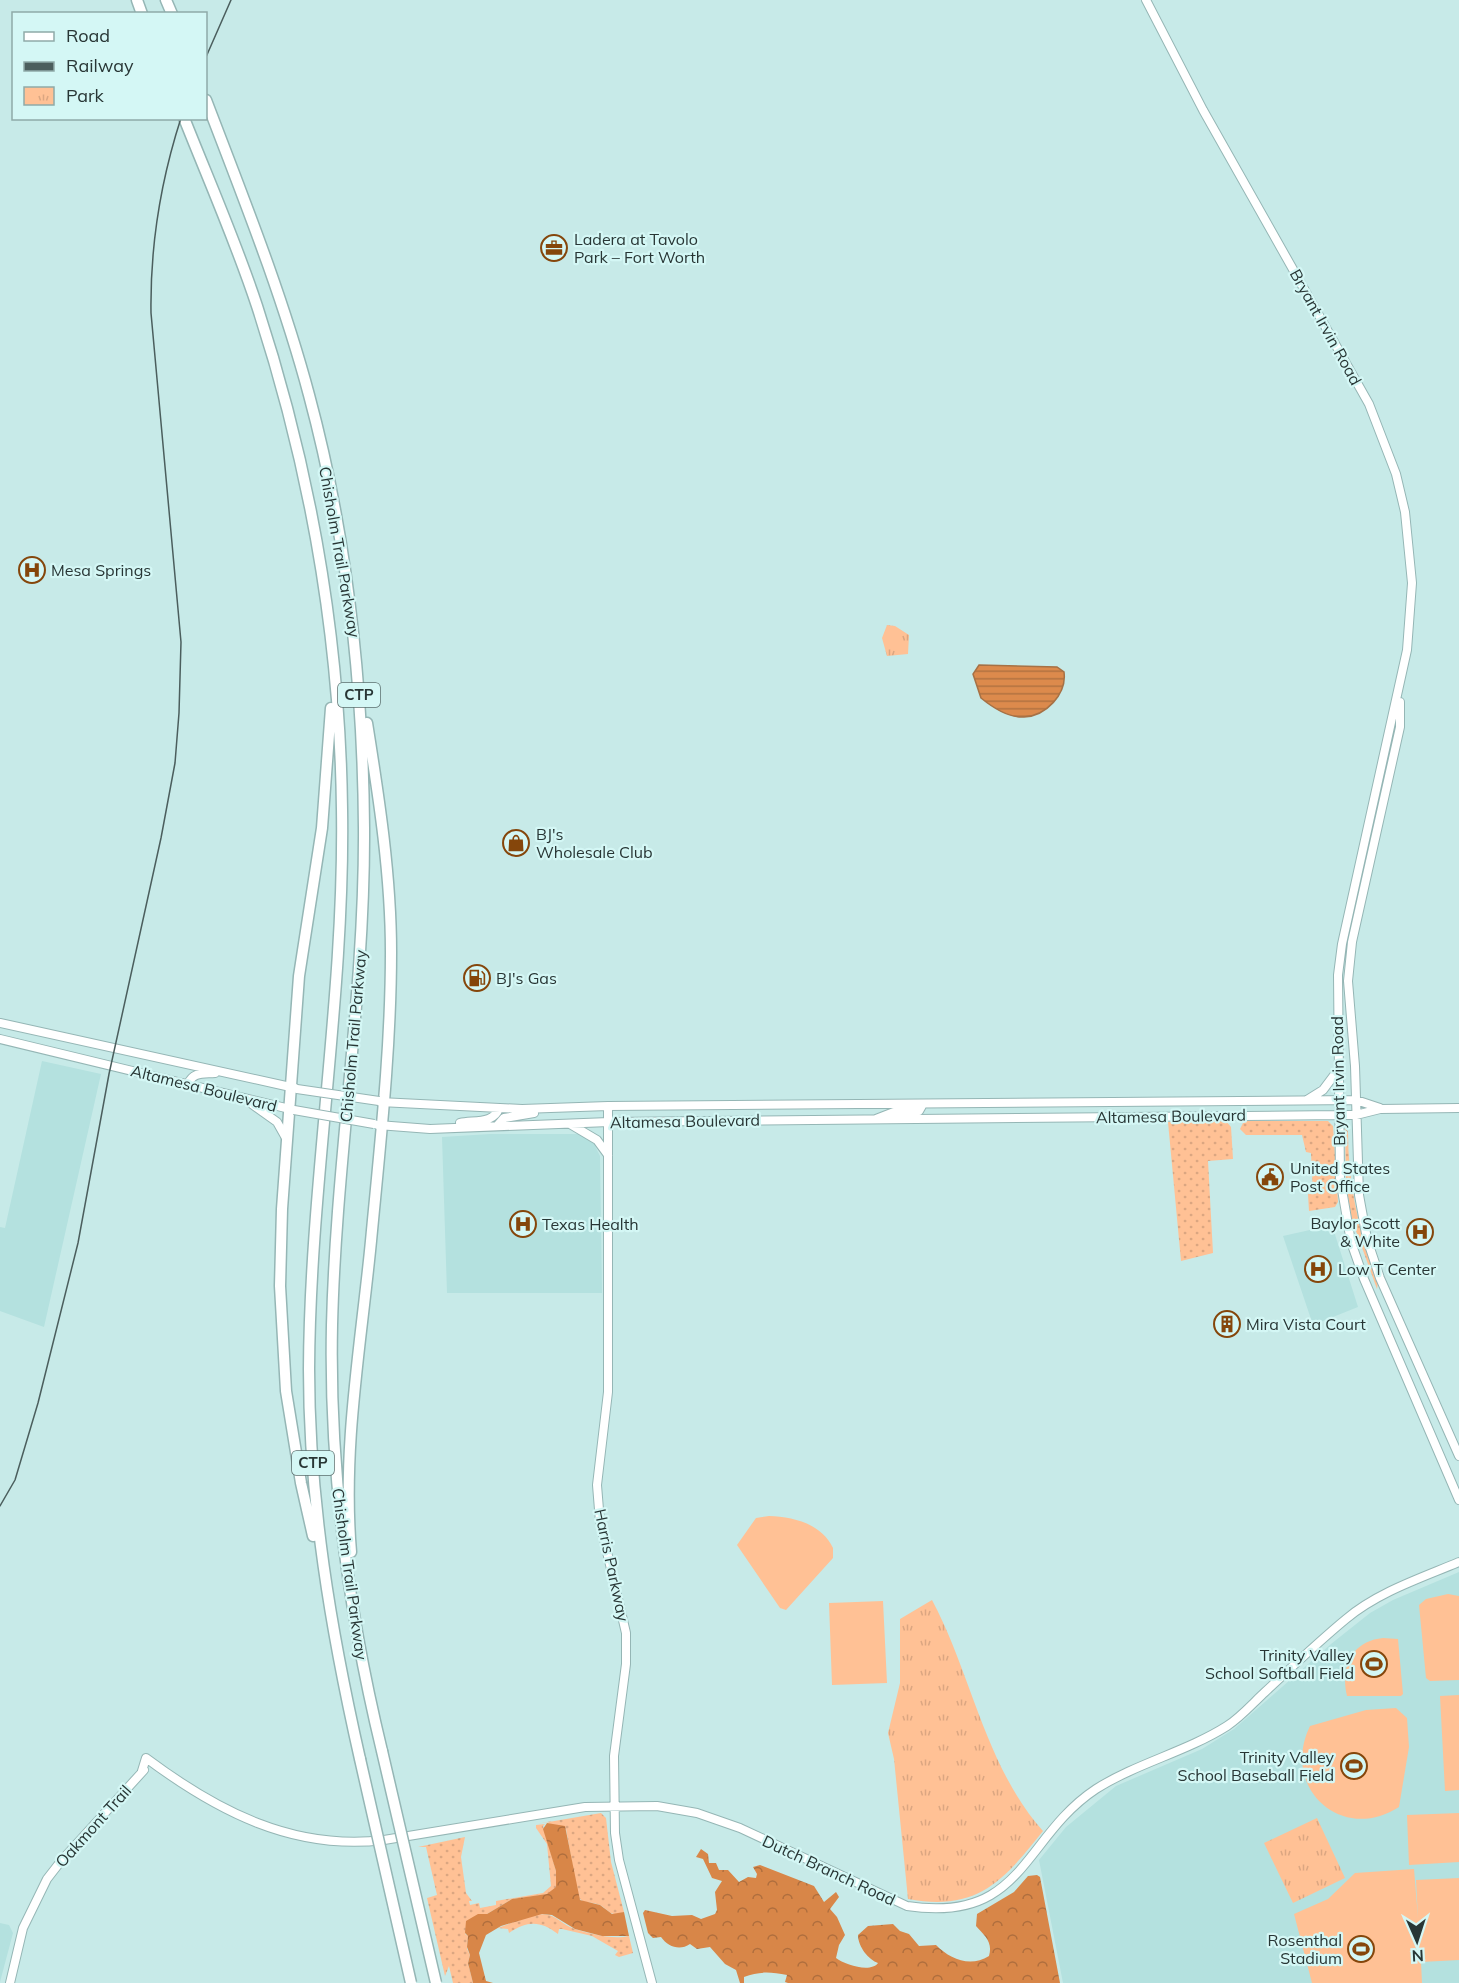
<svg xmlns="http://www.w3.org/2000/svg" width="1459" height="1983" viewBox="0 0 1459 1983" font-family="Mulish,sans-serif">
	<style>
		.built { fill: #b4e1df }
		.grass { fill: url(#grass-dots) }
		.forest { fill: url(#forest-crowns) }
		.park { fill: url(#park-tufts) }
		.garden { fill: #ffc195 }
		.water { fill: url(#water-rules); stroke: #a67145; stroke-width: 1.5 }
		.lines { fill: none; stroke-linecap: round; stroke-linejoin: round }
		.secondary-casing { stroke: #95b6b5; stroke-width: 10 }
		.highway-casing { stroke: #95b6b5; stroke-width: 13 }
		.secondary { stroke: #fff; stroke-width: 8 }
		.highway { stroke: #fff; stroke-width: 10 }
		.rail { stroke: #4b5e5d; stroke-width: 1.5 }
		.secondary-bridge-casing { stroke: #95b6b5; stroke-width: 10; stroke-linecap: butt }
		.highway-bridge-casing { stroke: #95b6b5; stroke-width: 13; stroke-linecap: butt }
		.secondary-bridge { stroke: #fff; stroke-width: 8 }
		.highway-bridge { stroke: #fff; stroke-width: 10 }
		.labels { text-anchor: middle; stroke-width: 4.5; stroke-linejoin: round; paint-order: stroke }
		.shield { fill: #d4f7f5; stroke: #5c706f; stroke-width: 1.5 }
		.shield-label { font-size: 15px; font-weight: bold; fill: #283635 }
		.poi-label { font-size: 16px; fill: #283635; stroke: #d4f7f5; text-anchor: start }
		.street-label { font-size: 16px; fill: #283635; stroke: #d4f7f5 }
	</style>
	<defs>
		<pattern id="grass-dots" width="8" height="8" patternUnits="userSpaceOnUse" patternTransform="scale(1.5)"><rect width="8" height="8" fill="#ffc195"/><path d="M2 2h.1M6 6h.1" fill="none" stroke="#dba681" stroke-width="1.8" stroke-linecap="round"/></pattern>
		<pattern id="forest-crowns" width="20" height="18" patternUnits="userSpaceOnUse" patternTransform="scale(1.5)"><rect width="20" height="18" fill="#d88648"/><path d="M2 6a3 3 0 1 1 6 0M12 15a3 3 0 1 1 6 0" fill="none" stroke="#af6e3d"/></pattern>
		<pattern id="park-tufts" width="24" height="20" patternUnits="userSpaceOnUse" patternTransform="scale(1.5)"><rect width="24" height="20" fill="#ffc195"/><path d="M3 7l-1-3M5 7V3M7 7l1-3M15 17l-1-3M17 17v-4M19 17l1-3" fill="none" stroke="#dba681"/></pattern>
		<pattern id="water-rules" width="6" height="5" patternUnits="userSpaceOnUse" patternTransform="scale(1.5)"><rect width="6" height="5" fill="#dc8a4c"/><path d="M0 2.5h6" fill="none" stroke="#b27240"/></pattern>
	</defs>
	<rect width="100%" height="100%" fill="#c7eae8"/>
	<!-- built -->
	<path class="built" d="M42,1061l59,13 -57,253 -44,-16v-84l5,1z
		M490,1134h91l11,6 8,16 2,137h-155l-5,-156z
		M1332,1225l26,82 -45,18 -30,-89z
		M1459,1572v411h-396l-24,-123 27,-33 50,-41 86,-37 32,-20 97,-85 39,-31 23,-13z
		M0,1923l9,2 4,8 -13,49z"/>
	<!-- grass -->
	<path class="grass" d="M1226,1121l5,6 2,32 -25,2 5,92 -32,8 -13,-139z
		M1244,1121h84l5,5 5,76 -3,5 -26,4 -1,-17h5l-2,-41 -5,-1 -4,-17h-56l-6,-6z
		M1345,1126l3,6c0,51 11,102 30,150l-1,7 -25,-69 -6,-35z
		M601,1813l5,5 5,44 13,50c-15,7 -16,-5 -27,-8 -8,-3 -12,1 -19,-7l-12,-68 -19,-6 5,-2 -15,3z
		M545,1824l-2,2 13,45v17l-6,6 -38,5 -25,15 -12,2 -10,18 3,2 -1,13 3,6 -2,8 5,20h-20l-4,-17 -4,10 -18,-78 10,-3 -11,-48h-8l47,-10 -4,20 5,36 6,8h-3l1,4 9,-2 1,5 16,-3v-4l47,-8 8,-7 -4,-42 -11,-16v-3z
		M532,1915c25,-4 24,7 43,14 16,5 38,11 54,7l4,17 -14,4 -4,-2 3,-4 -26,-15 -30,-7h-3l-1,5c-17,-13 -30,-14 -49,-1l-1,-4 -10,-1z"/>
	<!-- forest -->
	<path class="forest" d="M547,1823l18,3 15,74 20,5 12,9 12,-2 5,24h-27l-27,-7 -23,-14 -10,-1 -41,12 -15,9 -7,18 7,28 7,2h-20l-5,-20 2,-8 -3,-8 1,-11 -3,-3 1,-12 12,-7h9l25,-15 35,-5 9,-7v-16l-13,-42z
		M701,1849l7,5 1,9h7l3,7h9l11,12 9,-5 8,1 1,-4 -4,-7 7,-2 54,21 10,16 12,-10 3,5 -9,12 7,8 8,18 -6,10 -3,13c9,7 35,15 42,5 -9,-3 -20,-16 -20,-28l10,-9 25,-2 7,7 9,3 10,12 17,-1c14,14 34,23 53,11 4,-14 -4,-20 -13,-30l1,-12 37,-22 14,-16 9,-1 3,2 20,106h-272l-3,-1 2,-7c-16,-3 -28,-4 -43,2v6h-4l-4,-13 -11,-6 -15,-17 -13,2 -7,-5c-10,7 -22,3 -29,-7l-8,1 -5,-5 -5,-20 2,-3 27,6 20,-1 9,4 14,-5 2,-4 -2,-18 7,-11 -10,-3 -9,-19 -7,-2z"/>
	<!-- park -->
	<path class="park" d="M887,625l8,1 14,9 -1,19 -21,2 -5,-18z
		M932,1600c40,75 53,166 111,231 -39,49 -65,81 -135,68l-14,-140 -6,-26 12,-50v-64z
		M1317,1818l28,60 -52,25 -29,-60z"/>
	<!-- garden -->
	<path class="garden" d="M769,1516c24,1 52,7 64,32v10l-47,52 -6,-2 -43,-63 19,-27z
		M1448,1594l11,2v84l-29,1 -4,-3 -7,-73 7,-6z
		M883,1601l4,82 -55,2 -3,-82z
		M1383,1638l15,1 5,55 -2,2h-54c-7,-29 5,-55 36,-58z
		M1459,1695v95l-14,1 -5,-95z
		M1396,1708l11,10 2,29 -10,60c-57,37 -119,-19 -89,-81l56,-16z
		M1459,1813v49l-50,3 -2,-50z
		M1414,1869l4,49 -2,-38 43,-2v82l-38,2 1,21h-110l-18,-69 34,-15 27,-26z"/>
	<!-- water -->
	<path class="water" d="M979,665l78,2 7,5c3,22 -18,44 -40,45 -16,1 -32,-10 -43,-19l-8,-24z"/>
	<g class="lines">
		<defs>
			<path id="secondary" d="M1146,0l57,110 166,294 27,70 9,38 7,71 -5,67 -65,294 -4,31 2,203 11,64 13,37 95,221
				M1400,702v25l-48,215 -4,39 7,85 4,129 8,44 13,39 79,178
				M0,1023l295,65
				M0,1039l294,71
				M188,1084c5,-12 14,-10 27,-11
				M1307,1100l16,-10 15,-20
				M249,1102l28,20 9,16
				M380,1102l142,7 86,-3 748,-6 24,8
				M608,1106v286l-11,93 3,37 26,111v31l-12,92 1,77 4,27 33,123
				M876,1119l18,-7 25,-1 4,-7
				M460,1123c14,-3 34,1 39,-15
				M570,1124l27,16 11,15
				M378,1125l52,4 179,-7 730,-7h17l24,-6 79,-1
				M497,1126l7,-8 30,-5
				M142,1771l4,-13c71,53 147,93 238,82l201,-33 72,-1 40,7 43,15 167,78c117,18 115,-68 189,-117 41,-26 90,-37 131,-63 14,-9 26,-23 38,-34 26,-24 53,-50 81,-73 32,-27 75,-41 113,-57
				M10,1983l13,-55 24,-49 14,-18 83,-91"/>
			<path id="highway" d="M137,0l5,14
				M166,0l6,14
				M206,100c37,97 76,194 103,295 38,141 54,287 55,433 1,166 -28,331 -32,497 -3,144 16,286 50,426
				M184,118c25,63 52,124 73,188 53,162 83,332 85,503 3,187 -32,373 -33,560 0,133 22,262 51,390
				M313,1536l-12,-53 -15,-92 -6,-105 2,-77 17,-233 23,-148 9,-120
				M351,1552c-9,-105 10,-207 20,-311 9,-96 20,-192 20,-289 0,-76 -12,-154 -24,-229"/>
		</defs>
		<!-- secondary casing -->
		<use href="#secondary" class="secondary-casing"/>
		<!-- highway casing -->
		<use href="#highway" class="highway-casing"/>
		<!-- secondary -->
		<use href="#secondary" class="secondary"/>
		<!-- highway -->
		<use href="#highway" class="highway"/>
		<!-- rail -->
		<path class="rail" d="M206,57l25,-57
			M0,1506l15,-26 23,-77 40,-160 31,-169 52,-236 14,-75 4,-50 2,-71 -30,-329c-1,-68 9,-130 30,-195"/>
		<defs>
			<path id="secondary-bridge" d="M297,1089l82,12
				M294,1110l80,14"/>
			<path id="highway-bridge" d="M382,1751l54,232
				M360,1759l51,224"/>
		</defs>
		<!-- secondary-bridge casing -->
		<use href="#secondary-bridge" class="secondary-bridge-casing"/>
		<!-- highway-bridge casing -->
		<use href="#highway-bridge" class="highway-bridge-casing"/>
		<!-- secondary-bridge -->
		<use href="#secondary-bridge" class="secondary-bridge"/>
		<!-- highway-bridge -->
		<use href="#highway-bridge" class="highway-bridge"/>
	</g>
	<!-- icons -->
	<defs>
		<symbol id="office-ring" viewBox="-11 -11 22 22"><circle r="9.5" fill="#d4f7f5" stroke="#85460b" stroke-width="1.5"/><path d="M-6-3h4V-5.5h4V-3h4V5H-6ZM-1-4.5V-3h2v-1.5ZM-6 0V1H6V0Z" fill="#85460b"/></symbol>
		<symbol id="hospital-ring" viewBox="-11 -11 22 22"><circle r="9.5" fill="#d4f7f5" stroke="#85460b" stroke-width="1.5"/><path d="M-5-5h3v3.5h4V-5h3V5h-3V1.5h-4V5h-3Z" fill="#85460b"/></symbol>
		<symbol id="shop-ring" viewBox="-11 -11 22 22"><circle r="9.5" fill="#d4f7f5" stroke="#85460b" stroke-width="1.5"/><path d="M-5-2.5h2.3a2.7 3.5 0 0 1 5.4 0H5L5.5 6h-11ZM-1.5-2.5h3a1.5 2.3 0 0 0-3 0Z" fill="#85460b"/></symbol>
		<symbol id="fuel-ring" viewBox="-11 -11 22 22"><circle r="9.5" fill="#d4f7f5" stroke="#85460b" stroke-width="1.5"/><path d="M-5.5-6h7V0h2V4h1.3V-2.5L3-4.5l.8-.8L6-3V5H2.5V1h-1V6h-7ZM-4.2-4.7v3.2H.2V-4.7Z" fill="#85460b"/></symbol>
		<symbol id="civic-ring" viewBox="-11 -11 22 22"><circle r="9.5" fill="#d4f7f5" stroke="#85460b" stroke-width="1.5"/><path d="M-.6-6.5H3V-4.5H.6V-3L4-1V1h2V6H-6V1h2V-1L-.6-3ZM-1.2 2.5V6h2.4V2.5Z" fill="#85460b"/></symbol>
		<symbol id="building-ring" viewBox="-11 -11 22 22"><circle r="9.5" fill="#d4f7f5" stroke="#85460b" stroke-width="1.5"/><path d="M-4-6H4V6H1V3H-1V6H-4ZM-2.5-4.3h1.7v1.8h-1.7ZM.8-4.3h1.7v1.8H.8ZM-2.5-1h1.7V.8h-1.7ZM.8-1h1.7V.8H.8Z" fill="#85460b"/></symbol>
		<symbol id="stadium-ring" viewBox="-11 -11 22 22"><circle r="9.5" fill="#d4f7f5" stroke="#85460b" stroke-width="1.5"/><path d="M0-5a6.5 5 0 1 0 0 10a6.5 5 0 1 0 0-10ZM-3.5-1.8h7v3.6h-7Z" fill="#85460b"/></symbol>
	</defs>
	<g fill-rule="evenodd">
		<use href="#office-ring" x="539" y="233" width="30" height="30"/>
		<use href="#hospital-ring" x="17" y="555" width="30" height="30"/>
		<use href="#shop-ring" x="501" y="828" width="30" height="30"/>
		<use href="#fuel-ring" x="462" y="963" width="30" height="30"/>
		<use href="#civic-ring" x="1255" y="1162" width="30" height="30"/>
		<use href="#hospital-ring" x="508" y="1209" width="30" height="30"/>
		<use href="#hospital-ring" x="1405" y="1217" width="30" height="30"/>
		<use href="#hospital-ring" x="1303" y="1254" width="30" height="30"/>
		<use href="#building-ring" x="1212" y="1309" width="30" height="30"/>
		<use href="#stadium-ring" x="1359" y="1649" width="30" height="30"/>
		<use href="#stadium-ring" x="1339" y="1751" width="30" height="30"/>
		<use href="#stadium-ring" x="1346" y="1934" width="30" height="30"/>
	</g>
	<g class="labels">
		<!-- shield labels -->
		<g class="shield">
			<rect x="338" y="683" width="42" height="24" rx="4.5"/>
			<rect x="292" y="1451" width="42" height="24" rx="4.5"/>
		</g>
		<g class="shield-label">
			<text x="359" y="700">CTP</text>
			<text x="313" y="1468">CTP</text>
		</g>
		<!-- poi labels -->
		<g class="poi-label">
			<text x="574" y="245">Ladera at Tavolo<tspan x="574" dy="18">Park – Fort Worth</tspan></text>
			<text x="51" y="576">Mesa Springs</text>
			<text x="536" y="840">BJ's<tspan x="536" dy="18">Wholesale Club</tspan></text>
			<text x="496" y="984">BJ's Gas</text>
			<text x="1290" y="1174">United States<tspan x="1290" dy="18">Post Office</tspan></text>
			<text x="1400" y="1229" text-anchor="end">Baylor Scott<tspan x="1400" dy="18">&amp; White</tspan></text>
			<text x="542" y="1230">Texas Health</text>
			<text x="1338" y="1275">Low T Center</text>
			<text x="1246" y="1330">Mira Vista Court</text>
			<text x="1354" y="1661" text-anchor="end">Trinity Valley<tspan x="1354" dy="18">School Softball Field</tspan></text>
			<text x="1334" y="1763" text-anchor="end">Trinity Valley<tspan x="1334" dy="18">School Baseball Field</tspan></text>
			<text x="1342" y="1946" text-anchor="end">Rosenthal<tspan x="1342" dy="18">Stadium</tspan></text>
		</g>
		<!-- street labels -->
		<g class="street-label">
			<text transform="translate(1326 327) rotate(61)" y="6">Bryant Irvin Road</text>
			<text transform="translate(340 552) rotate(80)" y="6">Chisholm Trail Parkway</text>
			<text transform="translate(353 1036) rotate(-85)" y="6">Chisholm Trail Parkway</text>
			<text transform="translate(1338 1081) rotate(-91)" y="6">Bryant Irvin Road</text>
			<text transform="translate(204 1088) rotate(14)" y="6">Altamesa Boulevard</text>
			<text transform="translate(1171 1116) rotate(-1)" y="6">Altamesa Boulevard</text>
			<text transform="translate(685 1121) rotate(-1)" y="6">Altamesa Boulevard</text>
			<text transform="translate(612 1565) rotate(78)" y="6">Harris Parkway</text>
			<text transform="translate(350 1574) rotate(82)" y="6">Chisholm Trail Parkway</text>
			<text transform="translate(93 1826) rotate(-48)" y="6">Oakmont Trail</text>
			<text transform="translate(829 1870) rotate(25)" y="6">Dutch Branch Road</text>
		</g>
	</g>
	<!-- legend -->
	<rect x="12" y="12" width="195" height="108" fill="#d4f7f5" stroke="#8faaa8" stroke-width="1.5"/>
	<rect x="24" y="32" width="30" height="9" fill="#ffffff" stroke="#8faaa8" stroke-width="1.5"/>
	<text x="66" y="42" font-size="18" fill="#283635">Road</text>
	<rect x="24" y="62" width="30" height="9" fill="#4b5e5d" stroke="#8faaa8" stroke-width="1.5"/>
	<text x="66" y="72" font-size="18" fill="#283635">Railway</text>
	<rect x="24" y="87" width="30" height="18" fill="url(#park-tufts)" stroke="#8faaa8" stroke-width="1.5"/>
	<text x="66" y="102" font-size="18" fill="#283635">Park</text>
	<!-- north arrow -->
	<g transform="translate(1417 1941) rotate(177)" stroke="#d4f7f5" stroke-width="4.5" paint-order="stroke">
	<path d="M0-4.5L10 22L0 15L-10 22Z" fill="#283635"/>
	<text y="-9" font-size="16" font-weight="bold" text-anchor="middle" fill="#283635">N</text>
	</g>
</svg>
